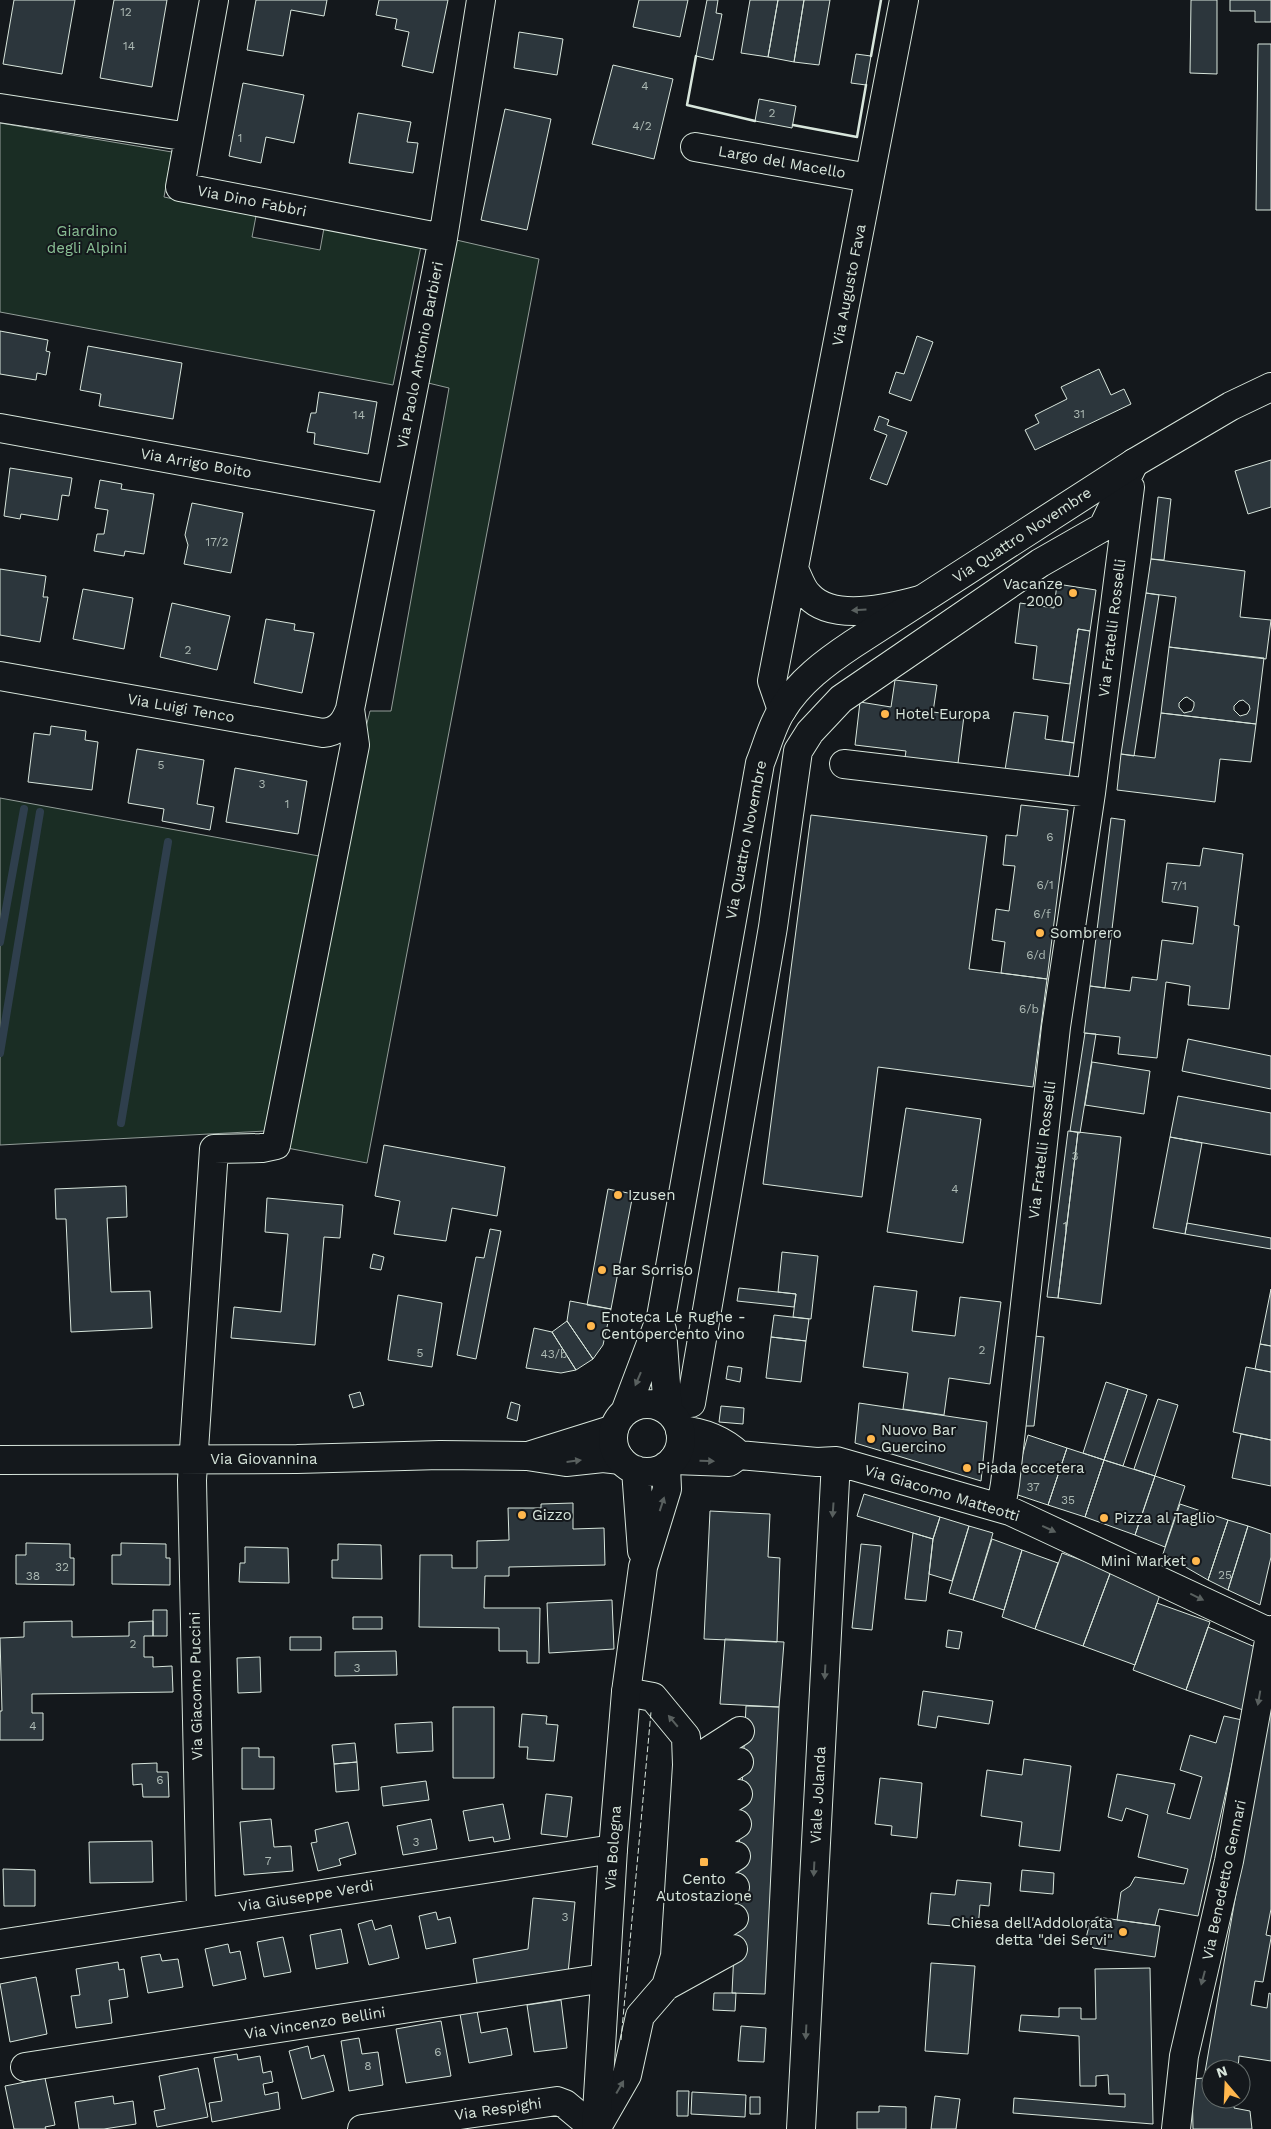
<svg xmlns="http://www.w3.org/2000/svg" width="1271" height="2129" viewBox="0 0 1271 2129" font-family="'Work Sans',sans-serif">
	<style>
		.green { fill: #1a2d24; stroke: #939e99 }
		.lines { fill: none; stroke-linecap: round; stroke-linejoin: round }
		.stream { stroke: #2f3f4d; stroke-width: 8 }
		.building { fill: #2c363c; stroke: #d8e6dc; fill-rule: evenodd }
		.minor-casing { stroke: #d8e6dc; stroke-width: 30 }
		.major-casing { stroke: #d8e6dc; stroke-width: 30 }
		.minor { stroke: #14181c; stroke-width: 28 }
		.major { stroke: #14181c; stroke-width: 28 }
		.fence { stroke: #d8e6dc; stroke-width: 1; stroke-dasharray: 6 2.5; stroke-linecap: butt }
		.wall { stroke: #d8e6dc; stroke-width: 2.5 }
		.oneway { fill: #59605f }
		.poi-dot { fill: #ffb74d; stroke: #14181c; stroke-width: 2 }
		.labels { text-anchor: middle; stroke-width: 4; stroke-linejoin: round; paint-order: stroke }
		.number-label { font-size: 12px; fill: #adbab4 }
		.street-label { font-size: 15px; fill: #d8e6dc; stroke: #14181c }
		.park-label { font-size: 15px; fill: #8ac095; stroke: #14181c }
		.poi-label { font-size: 15px; fill: #d8e6dc; stroke: #14181c; text-anchor: start }
	</style>
	<rect width="100%" height="100%" fill="#14181c"/>
	<!-- green -->
	<path class="green" d="M0,123l172,29 -8,45 92,19 -4,21 68,13 4,-22 97,18 -28,139 -393,-73z
		M452,239l87,20 -172,904 -80,-15 77,-413 6,-24h21l58,-323 -25,-6z
		M0,798l319,58 -53,275 -266,14z"/>
	<g class="lines">
		<!-- stream -->
		<path class="stream" d="M0,942l24,-133
			M0,1053l40,-241
			M121,1123l47,-281"/>
	</g>
	<!-- building -->
	<path class="building" d="M14,0h61l-13,74 -59,-10z
		M114,0h53l-15,87 -52,-9z
		M256,0h71l-3,16 -33,-6 -8,46 -36,-6z
		M379,0h69l-15,73 -31,-7 7,-34 -14,-3 2,-10 -21,-4z
		M639,0h49l-8,37 -47,-10z
		M707,0h11l-2,13 6,1 -9,46 -17,-4z
		M750,0h28l-10,57 -27,-4z
		M778,0h26l-10,62 -26,-5z
		M804,0h26l-11,65 -25,-3z
		M1191,0h26v74l-27,-1z
		M1230,0h41v22h-16v-11h-25z
		M519,32l44,7 -6,36 -43,-7z
		M1258,44h13v166h-15z
		M856,54l15,2 -5,29 -15,-2z
		M613,65l60,14 -19,80 -62,-15z
		M243,83l61,12 -10,48 -28,-6 -5,26 -32,-7z
		M759,99l37,7 -4,22 -37,-7z
		M505,109l46,10 -24,111 -46,-10z
		M358,113l53,9 -4,20 11,1 -5,30 -64,-10z
		M0,331l48,9 -2,11 4,1 -4,23 -9,-2 -1,7 -36,-6z
		M917,336l16,6 -22,59 -22,-8 7,-21 8,2z
		M88,346l94,17 -9,56 -74,-13 2,-12 -21,-4z
		M1099,369l12,26 13,-6 7,15 -96,46 -10,-20 14,-7 -4,-8 32,-16 -6,-12z
		M319,392l58,10 -9,52 -54,-10 1,-11 -8,-1 4,-19h5z
		M879,416l10,4 -2,5 20,7 -20,53 -17,-6 17,-44 -13,-5z
		M1271,460v47l-23,7 -13,-43z
		M10,468l62,10 -3,18 -7,-1 -4,25 -37,-6 -1,5 -16,-3z
		M100,480l22,4 -1,5 33,5 -10,60 -19,-3 -1,5 -30,-5 3,-17h7l4,-24 -13,-2z
		M1158,497l13,2 -7,61 -13,-1z
		M192,503l51,10 -12,60 -47,-9 4,-19 -3,-10z
		M1151,559l94,12 -5,46 31,3 -5,39 -97,-12 7,-50 -30,-4z
		M0,569l46,7 -3,21h5l-8,45 -40,-7z
		M1057,584l39,6 -6,41 -12,-2 -8,55 -37,-5 4,-33 -22,-3 5,-40 34,5z
		M83,589l50,9 -9,51 -51,-10z
		M1146,593l13,2 -25,161 -13,-2z
		M172,603l58,13 -13,54 -57,-13z
		M266,619l29,5 -1,6 20,3 -12,60 -48,-10z
		M1078,629l12,2 -16,112 -12,-2z
		M1169,647l95,11 -8,66 -95,-11zM1187,697l7,5v4l-2,5 -8,2 -5,-6v-4l5,-5zM1243,700l6,5 1,4 -3,5 -7,2 -6,-6v-4l5,-5z
		M895,680l42,5 -4,27 31,4 -7,55 -53,-7 2,-13 -51,-6 5,-43 31,5z
		M1014,712l34,4 -3,23 29,4 -5,36 -64,-9z
		M1161,713l95,11 -5,38 -31,-3 -5,43 -98,-12 4,-36 34,4z
		M51,726l35,5 -1,9 13,2 -6,48 -64,-8 6,-49 16,2z
		M137,749l67,11 -7,44 17,3 -4,23 -48,-9 2,-12 -36,-6z
		M235,768l72,13 -9,53 -72,-12z
		M1021,805l47,5 -21,169 -46,-6 4,-31 -13,-2 4,-31 13,2 6,-45 -12,-1 3,-30 11,1z
		M811,815l176,21 -18,133 78,10 -14,108 -155,-20 -16,130 -99,-13z
		M1111,818l14,2 -20,168 -15,-2z
		M1203,848l40,6 -9,71 5,1 -10,83 -41,-4 2,-19 -24,-4 -9,76 -39,-4 2,-17 -36,-4 6,-47 40,5 2,-14 25,3 5,-40 31,4 5,-37 -36,-5 5,-39 33,3z
		M1085,1033l11,1 -16,99 -10,-2z
		M1188,1039l83,17v33l-89,-18z
		M1092,1062l58,9 -6,43 -59,-9z
		M1178,1096l93,17v42l-101,-18z
		M906,1108l75,11 -18,124 -76,-11z
		M1068,1131l10,1 -20,166 -11,-1z
		M1078,1132l43,5 -20,167 -43,-6z
		M1170,1137l32,6 -17,91 -32,-6z
		M384,1145l121,22 -8,49 -45,-8 -6,33 -52,-7 6,-33 -25,-5z
		M126,1186l1,31 -20,1 4,74 39,-1 2,37 -81,4 -5,-113h-10l-1,-30z
		M608,1189l25,5 -22,115 -24,-4z
		M267,1198l76,7 -3,33 -16,-1 -9,108 -84,-7 3,-31 47,5 7,-78 -23,-2z
		M1187,1223l84,15v11l-86,-15z
		M490,1229l11,2 -25,128 -19,-4 19,-98 8,1z
		M782,1252l36,4 -7,63 -18,-2 3,-23 -18,-2z
		M373,1254l11,3 -3,13 -11,-2z
		M874,1286l43,5 -5,40 43,5 5,-39 41,5 -11,82 -41,-6 -5,37 -41,-6 5,-36 -45,-6z
		M739,1288l57,6 -2,13 -57,-6z
		M1271,1289v57l-11,-2z
		M398,1295l44,8 -10,64 -44,-7z
		M570,1301l41,8 -8,36 -10,14 -26,-38z
		M774,1315l35,4 -3,22 -35,-4z
		M567,1321l26,38 -17,11 -24,-38z
		M534,1328l18,4 24,38 -15,3 -35,-5z
		M1034,1336l10,1 -10,89h-10z
		M771,1337l35,4 -5,41 -35,-4z
		M1260,1344l11,2v26l-16,-3z
		M728,1366l14,2 -2,14 -14,-3z
		M1246,1367l25,5v68l-38,-8z
		M1106,1382l22,7 -24,71 -21,-7z
		M1128,1389l19,6 -24,71 -19,-6z
		M360,1392l4,13 -11,3 -4,-13z
		M1158,1399l20,6 -23,71 -21,-7z
		M511,1402l9,3 -3,16 -10,-3z
		M859,1403l128,19 -6,59 -126,-38z
		M721,1406l23,2 -1,16 -24,-2z
		M1241,1434l30,6v46l-39,-8z
		M1028,1435l39,13 -19,57 -36,-12z
		M1067,1448l37,12 -19,57 -37,-12z
		M1104,1460l51,16 -20,59 -50,-18z
		M1155,1476l30,10 -20,61 -30,-12z
		M864,1494l76,23 -7,22 -76,-23z
		M573,1503v26l31,-1 1,37 -96,2v9h-24l-1,32h56l-1,55h-12v-12h-28v-23l-80,-1 1,-72h32v13h25v-27l32,-1 -1,-32h33v-4z
		M1180,1504l48,16 -20,60 -45,-26z
		M710,1511l60,3 -2,43 12,1 -3,84 -73,-3z
		M940,1517l29,9 -17,55 -23,-7 4,-35z
		M1228,1520l20,6 -20,64 -20,-10z
		M969,1526l24,7 -20,67 -24,-7z
		M1248,1526l23,8v23l-11,48 -32,-15z
		M913,1533l20,6 -7,62 -21,-2z
		M992,1539l30,11 -18,60 -31,-10z
		M26,1543l44,1v14h4v27l-58,-1v-29h10z
		M121,1543l45,1v14h4v27l-58,-1v-29h9z
		M338,1544l43,1 1,34 -50,-1v-18h6z
		M861,1544l20,2 -9,84 -20,-2z
		M245,1547l43,1 1,35 -50,-1 1,-19h5z
		M1022,1550l36,13 -23,66 -33,-12z
		M1062,1553l49,18 -28,75 -48,-17z
		M1111,1571l51,18 -27,76 -52,-19z
		M612,1600l2,49 -65,4 -2,-50z
		M1157,1603l53,19 -24,68 -53,-20z
		M153,1610h14v26h-14z
		M353,1617h29v12h-29z
		M72,1621v16l57,-1v-14l24,-1v15h-9v21h9v10l19,-1 1,26 -141,2v19h11v27h-43v-29h2l-2,-73 24,-1v-15z
		M1208,1627l47,20 -12,63 -57,-20z
		M948,1630l14,2 -3,17 -13,-2z
		M290,1637h31v13h-31z
		M725,1639l59,3 -5,65 -59,-3z
		M396,1651l1,24 -62,1v-24z
		M260,1657l1,35 -23,1 -1,-35z
		M923,1691l70,10 -4,23 -51,-8 -2,12 -18,-3z
		M1271,1692v217l-5,26 5,1v2l-8,44 -8,-1 -4,24 16,3 2,-15 2,1v67l-32,-5 -1,13h-27v30h24l-1,9 16,3 2,18h-59l-1,-50 12,-1z
		M746,1706l33,1 -14,287 -33,-1z
		M453,1707h41v71h-41z
		M522,1714l25,2 -1,8 12,1 -4,36 -27,-2 1,-12h-9z
		M1224,1716l18,4 -44,196 -39,-7 -4,16 -38,-5 4,-28 9,-6 5,-9 49,7 4,-15 -50,-12 10,-42 -22,-7 -4,13 -14,-4 9,-43 58,10 -8,29 23,6 12,-42 -22,-7 10,-35 26,8z
		M432,1722l1,29 -36,2 -2,-29z
		M355,1743l2,19 -23,2 -2,-19z
		M242,1748h17v9h15v32h-32z
		M1024,1759l47,7 -11,85 -41,-5 3,-24 -41,-6 6,-46 35,5z
		M357,1762l2,28 -23,2 -2,-28z
		M157,1763v9h11l1,25h-26l-1,-13 -9,1 -1,-21z
		M880,1778l42,5 -5,55 -26,-3 1,-9 -17,-2z
		M426,1781l3,19 -46,6 -2,-19z
		M546,1794l26,3 -5,40 -26,-3z
		M503,1804l7,35 -16,3 -1,-5 -24,4 -6,-30z
		M271,1819l3,28 17,-1 2,25 -49,4 -4,-53z
		M431,1819l6,30 -34,6 -6,-29z
		M348,1822l8,32 -17,5 2,6 -23,6 -7,-28 6,-1 -2,-12z
		M152,1841l1,41 -63,1 -1,-41z
		M3,1869l32,1v36h-31z
		M1022,1870l32,3 -1,21 -33,-3z
		M957,1880l34,3 -2,23 -9,-1 -2,23 -50,-4 3,-31 24,2z
		M533,1898l42,4 -7,71 -90,16 -5,-30 55,-10z
		M436,1912l2,8 12,-3 6,26 -30,6 -7,-33z
		M1097,1917l63,9 -5,31 -62,-9 -7,-10 4,-16z
		M372,1920l3,10 16,-5 8,33 -30,7 -11,-41z
		M341,1929l7,34 -32,6 -6,-34z
		M283,1937l8,35 -27,5 -7,-35z
		M228,1944l2,9 10,-2 6,28 -33,7 -8,-37z
		M160,1954l2,7 16,-2 5,28 -35,6 -7,-36z
		M118,1962l1,8 5,-1 4,28 -19,3 3,23 -36,5 -5,-32 9,-1 -4,-26z
		M931,1963l44,3 -7,88 -43,-3z
		M1150,1968l3,156 -140,-11 1,-15 111,9v-13h-16l-1,-19 -12,1v10h-16l-1,-50 -60,-5 2,-16 38,2v-9h22v11h15l-1,-50z
		M36,1977l11,57 -37,8 -10,-58z
		M714,1993h22l-1,18 -22,-1z
		M561,2000l6,48 -33,4 -7,-47z
		M477,2011l4,22 26,-5 5,27 -43,8 -9,-49z
		M441,2021l10,55 -45,7 -10,-54z
		M741,2026l25,2 -2,34 -26,-1z
		M359,2038l3,16 16,-2 5,33 -34,6 -8,-50z
		M308,2046l3,13 13,-4 10,36 -32,8 -13,-48z
		M237,2054l1,6 22,-4 3,17 8,-2 2,11 -10,2 2,11 13,-3 2,17 -68,13 -3,-19 13,-2 -8,-43z
		M198,2068l10,49 -51,10 -3,-16 11,-2 -6,-33z
		M45,2078l10,47 -10,2 1,2h-32l-9,-43z
		M677,2091h12l-1,25h-11z
		M692,2092l54,3 -1,22 -54,-3z
		M113,2096l1,8 19,-3 3,23 -32,5h-25l-4,-27z
		M935,2096l25,3 -4,30h-25z
		M750,2097h10v17h-10z
		M879,2106l27,1v22h-49v-17h22z"/>
	<g class="lines">
		<defs>
			<path id="minor" d="M214,0l-34,187 263,51
				M0,108l189,29
				M695,147l174,31
				M0,428l391,71
				M794,569c4,8 8,21 15,27 24,26 82,12 111,4
				M0,676l323,57c15,-1 22,-10 27,-24l93,-471 38,-238
				M782,710l-10,-29 132,-681
				M844,764l247,29
				M691,1403l82,-476 25,-176 12,-19 31,-33 199,-136 63,-36 31,-64
				M680,1430c22,2 43,10 59,25
				M531,1455l83,-26
				M0,1460l297,-1 143,-4 87,1 39,6 37,-4 18,2
				M673,1460l56,2 10,-7 78,7 19,-1 174,50 261,122
				M1001,1507l4,-23 51,-457 35,-234 39,-306
				M687,1765l53,-34
				M685,1797l54,-35
				M683,1829l55,-35
				M681,1860l56,-36
				M679,1892l57,-36
				M201,1912l-9,-432 22,-331 48,-1 14,-3 79,-400 -5,-36
				M677,1924l58,-37
				M0,1944l613,-95
				M675,1956l59,-38
				M666,1986l67,-37
				M25,2067l580,-89
				M362,2129l195,-28 8,3 30,25
				M596,2129l31,-54 13,-59 26,-30 9,-30 12,-191 -1,-28 -33,-40 -27,-5
				M801,2129l35,-668
				M1176,2129l8,-73 45,-195 42,-231"/>
			<path id="major" d="M662,1330l6,81
				M613 1438a34 34 0 1 1 68 0a34 34 0 1 1-68 0Z
				M625,1412l36,-95 99,-554c7,-17 12,-38 22,-53 17,-28 44,-48 71,-66l281,-181 97,-57 40,-19
				M636,1470l6,81
				M596,2129l17,-280 13,-157 17,-125 24,-78 -1,-23"/>
		</defs>
		<!-- minor casing -->
		<use href="#minor" class="minor-casing"/>
		<!-- major casing -->
		<use href="#major" class="major-casing"/>
		<!-- minor -->
		<use href="#minor" class="minor"/>
		<!-- major -->
		<use href="#major" class="major"/>
		<!-- fence -->
		<path class="fence" d="M621,2040l30,-328"/>
		<!-- wall -->
		<path class="wall" d="M696,56l-9,49 68,16
			M871,56l10,-56
			M793,125l64,12 9,-52"/>
	</g>
	<!-- one-way arrows -->
	<defs><path id="oneway-solid" d="M-6-.8H1V-3.2L6.5 0L1 3.2V.8H-6Z" transform="scale(1.25)"/></defs>
	<g class="oneway">
		<use href="#oneway-solid" transform="translate(859 610) rotate(177)"/>
		<use href="#oneway-solid" transform="translate(638 1379) rotate(113)"/>
		<use href="#oneway-solid" transform="translate(574 1461) rotate(-7)"/>
		<use href="#oneway-solid" transform="translate(707 1461) rotate(2)"/>
		<use href="#oneway-solid" transform="translate(662 1504) rotate(-72)"/>
		<use href="#oneway-solid" transform="translate(833 1510) rotate(94)"/>
		<use href="#oneway-solid" transform="translate(1049 1529) rotate(25)"/>
		<use href="#oneway-solid" transform="translate(1197 1597) rotate(26)"/>
		<use href="#oneway-solid" transform="translate(825 1672) rotate(93)"/>
		<use href="#oneway-solid" transform="translate(1259 1698) rotate(100)"/>
		<use href="#oneway-solid" transform="translate(673 1721) rotate(-130)"/>
		<use href="#oneway-solid" transform="translate(814 1869) rotate(93)"/>
		<use href="#oneway-solid" transform="translate(1203 1978) rotate(105)"/>
		<use href="#oneway-solid" transform="translate(806 2032) rotate(93)"/>
		<use href="#oneway-solid" transform="translate(620 2087) rotate(-60)"/>
	</g>
	<!-- markers -->
	<g class="poi-dot">
		<circle cx="1073" cy="593" r="5"/>
		<circle cx="885" cy="714" r="5"/>
		<circle cx="1040" cy="933" r="5"/>
		<circle cx="618" cy="1195" r="5"/>
		<circle cx="602" cy="1270" r="5"/>
		<circle cx="591" cy="1326" r="5"/>
		<circle cx="871" cy="1439" r="5"/>
		<circle cx="967" cy="1468" r="5"/>
		<circle cx="522" cy="1515" r="5"/>
		<circle cx="1104" cy="1518" r="5"/>
		<circle cx="1196" cy="1561" r="5"/>
		<rect x="699" y="1857" width="10" height="10" rx="2.5"/>
		<circle cx="1123" cy="1932" r="5"/>
	</g>
	<g class="labels">
		<!-- number labels -->
		<g class="number-label">
			<text x="126" y="16">12</text>
			<text x="129" y="50">14</text>
			<text x="645" y="90">4</text>
			<text x="772" y="117">2</text>
			<text x="642" y="130">4/2</text>
			<text x="240" y="142">1</text>
			<text x="1079" y="418">31</text>
			<text x="359" y="419">14</text>
			<text x="217" y="546">17/2</text>
			<text x="188" y="654">2</text>
			<text x="161" y="769">5</text>
			<text x="262" y="788">3</text>
			<text x="287" y="808">1</text>
			<text x="1050" y="841">6</text>
			<text x="1045" y="889">6/1</text>
			<text x="1179" y="890">7/1</text>
			<text x="1042" y="918">6/f</text>
			<text x="1036" y="959">6/d</text>
			<text x="1029" y="1013">6/b</text>
			<text x="1075" y="1160">3</text>
			<text x="955" y="1193">4</text>
			<text x="1065" y="1230">1</text>
			<text x="982" y="1354">2</text>
			<text x="420" y="1357">5</text>
			<text x="554" y="1358">43/b</text>
			<text x="1033" y="1491">37</text>
			<text x="1068" y="1504">35</text>
			<text x="62" y="1571">32</text>
			<text x="1225" y="1579">25</text>
			<text x="33" y="1580">38</text>
			<text x="133" y="1648">2</text>
			<text x="357" y="1672">3</text>
			<text x="33" y="1730">4</text>
			<text x="160" y="1784">6</text>
			<text x="416" y="1846">3</text>
			<text x="268" y="1865">7</text>
			<text x="565" y="1921">3</text>
			<text x="438" y="2056">6</text>
			<text x="368" y="2070">8</text>
		</g>
		<!-- street labels -->
		<g class="street-label">
			<text transform="translate(782 162) rotate(10)" y="5">Largo del Macello</text>
			<text transform="translate(252 201) rotate(11)" y="5">Via Dino Fabbri</text>
			<text transform="translate(849 285) rotate(-79)" y="5">Via Augusto Fava</text>
			<text transform="translate(420 355) rotate(-79)" y="5">Via Paolo Antonio Barbieri</text>
			<text transform="translate(196 463) rotate(10)" y="5">Via Arrigo Boito</text>
			<text transform="translate(1022 535) rotate(-33)" y="5">Via Quattro Novembre</text>
			<text transform="translate(1112 628) rotate(-83)" y="5">Via Fratelli Rosselli</text>
			<text transform="translate(181 708) rotate(10)" y="5">Via Luigi Tenco</text>
			<text transform="translate(746 840) rotate(-79)" y="5">Via Quattro Novembre</text>
			<text transform="translate(1042 1150) rotate(-83)" y="5">Via Fratelli Rosselli</text>
			<text x="264" y="1464">Via Giovannina</text>
			<text transform="translate(942 1493) rotate(17)" y="5">Via Giacomo Matteotti</text>
			<text transform="translate(196 1686) rotate(-91)" y="5">Via Giacomo Puccini</text>
			<text transform="translate(818 1795) rotate(-87)" y="5">Viale Jolanda</text>
			<text transform="translate(613 1848) rotate(-86)" y="5">Via Bologna</text>
			<text transform="translate(1224 1880) rotate(-78)" y="5">Via Benedetto Gennari</text>
			<text transform="translate(306 1896) rotate(-9)" y="5">Via Giuseppe Verdi</text>
			<text transform="translate(315 2023) rotate(-9)" y="5">Via Vincenzo Bellini</text>
			<text transform="translate(498 2109) rotate(-8)" y="5">Via Respighi</text>
		</g>
		<!-- park labels -->
		<g class="park-label">
			<text x="87" y="236">Giardino<tspan x="87" dy="17">degli Alpini</tspan></text>
		</g>
		<!-- poi labels -->
		<g class="poi-label">
			<text x="1063" y="589" text-anchor="end">Vacanze<tspan x="1063" dy="17">2000</tspan></text>
			<text x="895" y="719">Hotel Europa</text>
			<text x="1050" y="938">Sombrero</text>
			<text x="628" y="1200">Izusen</text>
			<text x="612" y="1275">Bar Sorriso</text>
			<text x="601" y="1322">Enoteca Le Rughe -<tspan x="601" dy="17">Centopercento vino</tspan></text>
			<text x="881" y="1435">Nuovo Bar<tspan x="881" dy="17">Guercino</tspan></text>
			<text x="977" y="1473">Piada eccetera</text>
			<text x="532" y="1520">Gizzo</text>
			<text x="1114" y="1523">Pizza al Taglio</text>
			<text x="1186" y="1566" text-anchor="end">Mini Market</text>
			<text x="704" y="1884" text-anchor="middle">Cento<tspan x="704" dy="17">Autostazione</tspan></text>
			<text x="1113" y="1928" text-anchor="end">Chiesa dell'Addolorata<tspan x="1113" dy="17">detta "dei Servi"</tspan></text>
		</g>
	</g>
	<!-- north arrow -->
	<g transform="translate(1226 2084) rotate(341)"><circle r="24" fill="#14181c" stroke="#626a69"/>
	<path d="M0-4L9 19L0 12L-9 19Z" fill="#ffb74d"/>
	<text y="-8" font-size="14" font-weight="bold" text-anchor="middle" fill="#d8e6dc">N</text>
	</g>
</svg>
